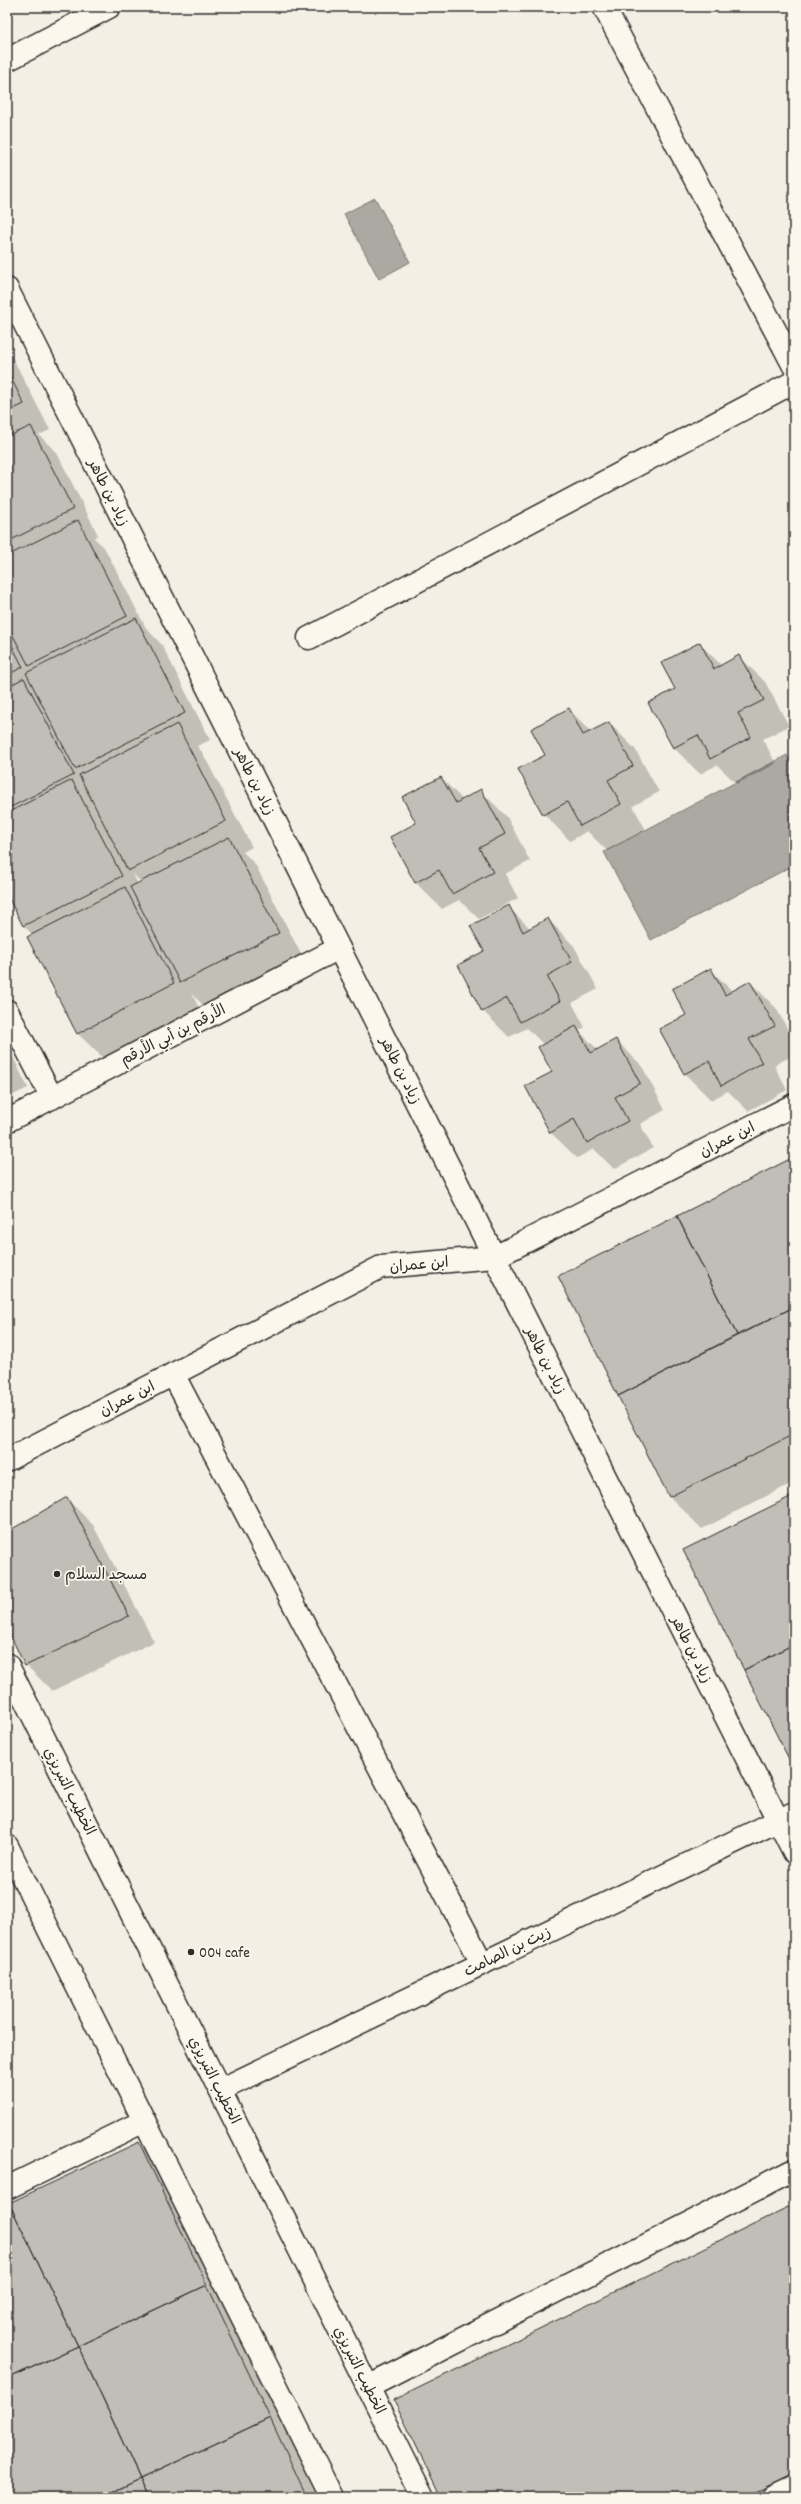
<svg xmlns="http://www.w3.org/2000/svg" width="801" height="2504" viewBox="0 0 801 2504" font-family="Dekko,'Playpen Sans Arabic',sans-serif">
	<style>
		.water { fill: #aca9a2; stroke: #787772 }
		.shadow { fill: #0003; fill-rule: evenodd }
		.building { fill: #c0beb6; stroke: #2b2b2b }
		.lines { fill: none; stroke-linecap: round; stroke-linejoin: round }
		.minor-casing { stroke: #2b2b2b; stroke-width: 25 }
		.minor { stroke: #fbf7ec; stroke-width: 22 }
		.poi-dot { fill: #2b2b2b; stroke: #fbf7ec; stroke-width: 1.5 }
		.labels { text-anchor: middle; stroke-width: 3.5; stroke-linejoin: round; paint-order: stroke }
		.street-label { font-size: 15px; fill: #2b2b2b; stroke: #fbf7ec }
		.poi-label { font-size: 15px; fill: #2b2b2b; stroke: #fbf7ec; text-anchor: start }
	</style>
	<rect width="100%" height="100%" fill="#f3efe4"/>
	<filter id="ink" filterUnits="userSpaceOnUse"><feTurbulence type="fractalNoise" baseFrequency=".025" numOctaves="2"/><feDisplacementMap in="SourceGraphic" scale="8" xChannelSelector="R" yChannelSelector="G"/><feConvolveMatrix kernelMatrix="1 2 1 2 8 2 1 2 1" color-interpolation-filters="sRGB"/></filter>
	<g filter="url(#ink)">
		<!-- water -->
		<path class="water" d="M375,198l35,64 -31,17 -35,-65z
			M787,755l7,14v96l-143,75 -47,-88z"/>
		<!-- shadow -->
		<path class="shadow" d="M7,347l43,83 -11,5 18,18 41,82 -4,3 10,9 42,81 16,17 48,95 -13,6 5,6 50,95 -9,5 12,12 49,96 -97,49 -15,-15 8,16 -96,49 -27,-26 -44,-98 -9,-9 -17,-33zM133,874l8,8 -3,2z
			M699,643l23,23 17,-10 26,26 24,44 -26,13 13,25 -39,20 -20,-19 -17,9 -26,-26 -24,-45 26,-14z
			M569,709l22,23 18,-9 26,26 24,43 -26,14 13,24 -39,21 -20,-20 -17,10 -26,-27 2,-59z
			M441,778l22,22 18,-9 26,26 23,44 -25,13 13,24 -39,21 -20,-19 -17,9 -26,-26 -24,-45 26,-14z
			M508,907l23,22 17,-10 26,27 24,43 -26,14 13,24 -6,4 19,19 18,-10 26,26 23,44 -25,14 13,24 -39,21 -20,-20 -17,9 -27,-26 3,-59 -9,-28 -17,-17 -18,9 -26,-26 2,-59z
			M710,969l23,23 17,-10 26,26 18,33v14l-20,10 13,25 -39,21 -20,-20 -17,9 -26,-26 -24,-45 26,-14z
			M7,1044l21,44 -21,10z
			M794,1159v323l-92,47 -32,-32 -111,-220z
			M67,1499l26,26 61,117 -102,49 -26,-26 -19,-39v-93z
			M139,2143l32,32 152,322h-316v-292z
			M794,2206v291h-352z"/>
		<!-- building -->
		<path class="building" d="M7,370l17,34 -17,8z
			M31,426l42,83 -66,33v-105z
			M78,520l49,96 -98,50 -22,-42v-68z
			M136,618l49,95 -110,56 -49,-96z
			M7,636l16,31 -16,8z
			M700,642l14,27 25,-14 25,45 -26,13 13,24 -41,22 -12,-24 -25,13 -25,-45 27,-14 -14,-26z
			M24,678l50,97 -67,34v-122z
			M569,708l14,27 26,-13 24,44 -25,14 13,24 -41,22 -13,-24 -24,13 -25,-46 27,-14 -14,-26z
			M177,724l49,97 -98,50 -49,-96z
			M441,777l15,26 25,-14 24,45 -26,14 14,24 -41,22 -13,-24 -24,13 -25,-46 26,-14 -14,-26z
			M72,780l50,96 -99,50 -16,-31v-82z
			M229,837l50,96 -99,50 -50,-96z
			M125,887l49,96 -97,51 -50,-97z
			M509,905l14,27 25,-14 24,44 -25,14 13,25 -40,21 -13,-24 -25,14 -24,-47 26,-14 -14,-25z
			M711,968l14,27 25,-14 25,45 -26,13 13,24 -41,23 -12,-25 -25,13 -25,-45 27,-14 -14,-26z
			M576,1026l15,27 25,-14 24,44 -25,14 13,24 -41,22 -13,-24 -24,14 -25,-47 27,-14 -14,-25z
			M794,1157v150l-57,28 -60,-119z
			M677,1216l60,119 -119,61 -60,-120z
			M794,1307v127l-125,63 -51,-101z
			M794,1495v149l-50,26 -61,-120z
			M67,1497l62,119 -104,50 -18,-38v-96z
			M794,1644v125l-50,-99z
			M139,2142l68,143 -129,61 -69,-143z
			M9,2203l69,143 -71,33v-175z
			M794,2204v270l-49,23h-304l-47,-97z
			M207,2285l63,133 -130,61 -62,-133z
			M78,2346l62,133 -38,18h-95v-118z
			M270,2418l37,79h-158l-9,-18z
			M140,2479l9,18h-47z"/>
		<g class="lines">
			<defs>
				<path id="minor" d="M604,7l190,359
					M7,60l102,-53
					M7,289l787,1563
					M309,638l485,-256
					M7,1011l45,87
					M7,1121l332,-173
					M173,1374l309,589
					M7,1460l374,-193 114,-10 299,-152
					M7,1664l416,833
					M7,1846l325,651
					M220,2090l574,-277
					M7,2188l137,-67
					M368,2387l426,-217
					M773,2497l21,-10"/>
			</defs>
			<!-- minor casing -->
			<use href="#minor" class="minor-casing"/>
			<!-- minor -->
			<use href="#minor" class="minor"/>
		</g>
	</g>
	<!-- markers -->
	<g class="poi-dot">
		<circle cx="57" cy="1574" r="4"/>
		<circle cx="191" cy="1952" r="4"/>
	</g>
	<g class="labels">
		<!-- street labels -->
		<g class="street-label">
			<text transform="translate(109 492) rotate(63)" y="5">زياد بن طاهر</text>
			<text transform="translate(255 781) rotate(63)" y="5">زياد بن طاهر</text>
			<text transform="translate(173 1034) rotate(-27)" y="5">الأرقم بن أبي الأرقم</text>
			<text transform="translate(401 1070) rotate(63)" y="5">زياد بن طاهر</text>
			<text transform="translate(727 1139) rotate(-27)" y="5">ابن عمران</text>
			<text transform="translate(419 1264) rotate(-5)" y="5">ابن عمران</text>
			<text transform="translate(546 1360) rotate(63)" y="5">زياد بن طاهر</text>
			<text transform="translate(127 1398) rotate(-27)" y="5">ابن عمران</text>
			<text transform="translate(692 1649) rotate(63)" y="5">زياد بن طاهر</text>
			<text transform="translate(70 1791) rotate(63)" y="5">الخطيب التبريزي</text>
			<text transform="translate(507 1951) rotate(-26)" y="5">زيت بن الصامت</text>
			<text transform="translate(215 2080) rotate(63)" y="5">الخطيب التبريزي</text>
			<text transform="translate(360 2370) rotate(63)" y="5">الخطيب التبريزي</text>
		</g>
		<!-- poi labels -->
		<g class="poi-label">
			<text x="65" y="1579">مسجد السلام</text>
			<text x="199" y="1957">004 cafe</text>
		</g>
	</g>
	<!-- margin -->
	<rect width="801" height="2504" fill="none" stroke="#fbf7ec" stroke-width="24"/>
	<rect x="12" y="12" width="777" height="2480" fill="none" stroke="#2b2b2b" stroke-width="1.5" filter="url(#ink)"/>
</svg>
